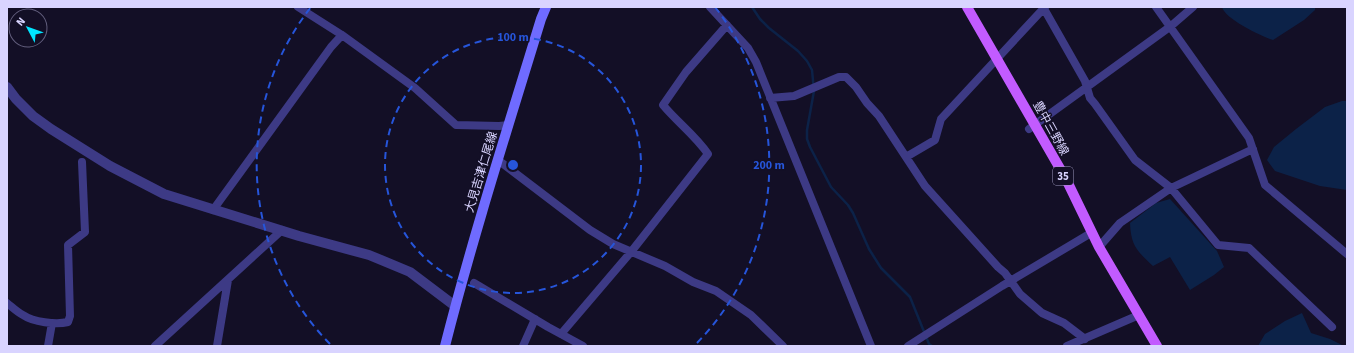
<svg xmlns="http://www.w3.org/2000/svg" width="1354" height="353" viewBox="0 0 1354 353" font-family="'Source Sans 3','Noto Sans JP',sans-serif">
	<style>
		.water { fill: #0c2248 }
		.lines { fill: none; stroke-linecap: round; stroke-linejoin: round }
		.stream { stroke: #0c2248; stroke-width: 2.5 }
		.minor { stroke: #3d3a85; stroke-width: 8 }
		.tertiary { stroke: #3d3a85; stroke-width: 10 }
		.secondary { stroke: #6f6bff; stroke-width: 10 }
		.primary { stroke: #c25bff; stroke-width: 10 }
		.ring { fill: none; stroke: #2655da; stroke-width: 2; stroke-dasharray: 7 5 }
		.labels { text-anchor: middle; stroke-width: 3; stroke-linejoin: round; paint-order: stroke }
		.shield { fill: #130f26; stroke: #9e99be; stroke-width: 1 }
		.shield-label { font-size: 11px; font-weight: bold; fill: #d9d4ff }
		.street-label { font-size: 12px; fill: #d9d4ff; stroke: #130f26 }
		.centre { fill: #2655da; stroke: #130f26; stroke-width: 2 }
		.ring-label { font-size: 12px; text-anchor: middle; font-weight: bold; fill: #2655da; stroke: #130f26; stroke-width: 3; stroke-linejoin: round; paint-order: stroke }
	</style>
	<rect width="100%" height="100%" fill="#130f26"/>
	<!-- water -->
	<path class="water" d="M1222,7h93v3l-11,10 -31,20c-12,-4 -48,-21 -51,-33z
		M1342,101h5v89l-27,-4 -45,-15 -8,-11 7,-13 22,-18 29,-22z
		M1170,199l47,52 7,16 -10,8 -24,15 -20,-33 -17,9c-16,-15 -22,-20 -23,-43l26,-20z
		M1302,313l9,20 19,6 14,7h-86l7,-12 20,-13z"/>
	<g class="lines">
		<!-- stream -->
		<path class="stream" d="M752,7l8,12 9,9 29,23 9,10 5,9 2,21 -7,39v9l3,8 21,40 17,18 5,8 16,36 12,19 29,29 19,47 3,2"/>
		<!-- minor -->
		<path class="minor" d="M298,7l44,28 73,53 41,37 43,1 10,-1
			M710,7l38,41 8,14 115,284
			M1043,7l42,74 5,17 5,6 40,56 36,28 47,57 31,3 83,79
			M1156,7l93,131 16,47 82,69
			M770,98l24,-2 45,-19h7l10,10 11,16 12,13 46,70 73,81 7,6 15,21 22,19 22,10 21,16
			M1029,129l142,-103 22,-19
			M906,157l29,-17 6,-21 104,-112
			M498,160l92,70 23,14 52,22 28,16 23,9 35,24 32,31
			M213,210l118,-163 11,-12
			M1099,247l21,-24 51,-35 82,-39
			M474,283l74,44 35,19
			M7,303c5,4 10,9 16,12 10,7 33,10 45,7l2,-6 -2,-71 17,-13 -3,-70
			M561,334l70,-82 77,-98c-13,-19 -31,-32 -45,-49l23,-33 41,-47
			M48,346l4,-23
			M155,346l127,-116
			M217,346l11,-66
			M523,346l12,-27
			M908,346l94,-60 89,-53
			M1067,346l72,-31"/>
		<!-- tertiary -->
		<path class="tertiary" d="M7,87l9,12 17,17 18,13 59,37 54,28 135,42 70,19 41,17 45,34"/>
		<!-- secondary -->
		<path class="secondary" d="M445,346c28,-110 63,-219 96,-327l5,-12"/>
		<!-- primary -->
		<path class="primary" d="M967,7l99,172 33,68 58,99"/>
	</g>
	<!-- distance rings -->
	<g class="ring">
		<circle cx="513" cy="165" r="128"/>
		<path d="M330 344A256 256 0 0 1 311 7M715 7A256 256 0 0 1 696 344"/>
	</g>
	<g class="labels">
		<!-- shield labels -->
		<rect class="shield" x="1053" y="167" width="20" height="18" rx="3"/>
		<g class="shield-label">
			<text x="1063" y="180">35</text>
		</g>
		<!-- street labels -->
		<g class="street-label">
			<text transform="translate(1051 128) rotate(61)" y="4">豊中三野線</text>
			<text transform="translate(481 172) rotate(-73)" y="4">大見吉津仁尾線</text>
		</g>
	</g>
	<circle cx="513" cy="165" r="6" class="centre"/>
	<g class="ring-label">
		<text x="513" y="41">100 m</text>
		<text x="769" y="169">200 m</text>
	</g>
	<!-- border -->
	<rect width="1354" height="353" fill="none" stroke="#d9d4ff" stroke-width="16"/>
	<!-- north arrow -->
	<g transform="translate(28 28) rotate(311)"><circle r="19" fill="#130f26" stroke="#625e7d"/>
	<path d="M0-3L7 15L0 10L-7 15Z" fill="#00e5ff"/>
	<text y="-6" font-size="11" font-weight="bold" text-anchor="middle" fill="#d9d4ff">N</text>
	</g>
</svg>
